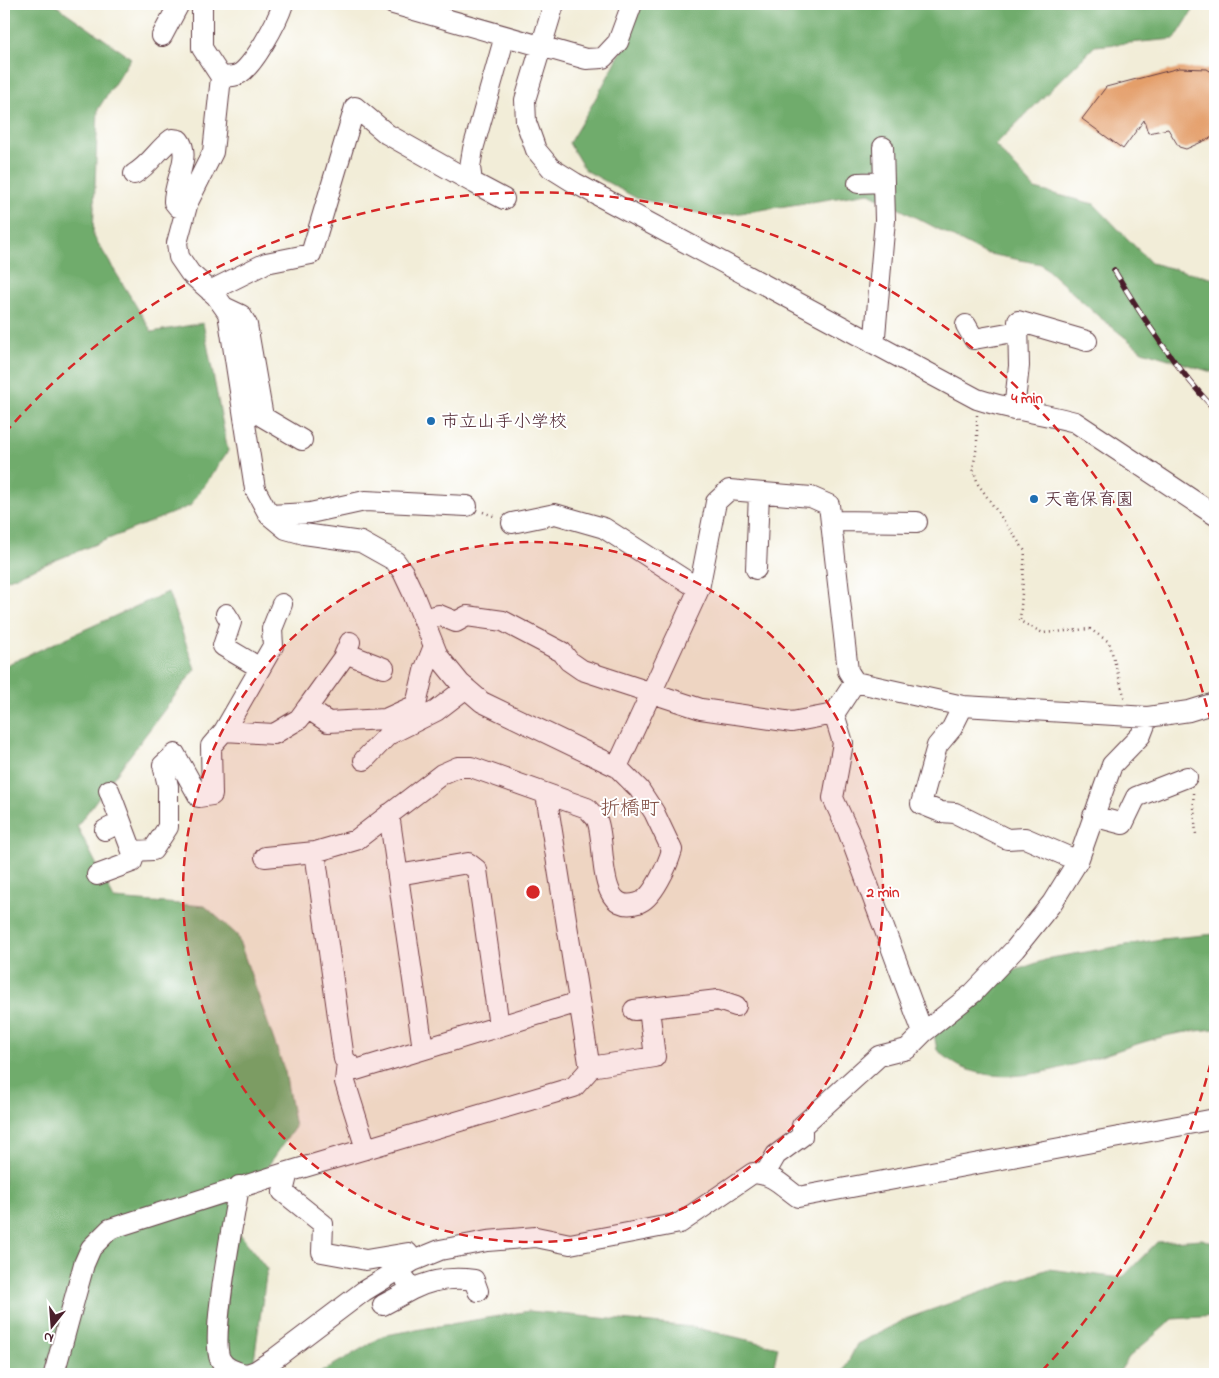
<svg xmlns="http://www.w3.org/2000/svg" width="1219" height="1378" viewBox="0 0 1219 1378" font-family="'Indie Flower','Klee One',sans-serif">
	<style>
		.forest { fill: #6fac6c; stroke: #5c664c }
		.building { fill: #e49f6a }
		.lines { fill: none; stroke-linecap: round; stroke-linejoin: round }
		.minor-casing { stroke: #633e45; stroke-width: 22 }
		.path { stroke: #633e45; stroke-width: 2.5; stroke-dasharray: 1 4; stroke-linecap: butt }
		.minor { stroke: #fff; stroke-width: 20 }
		.rail-casing { stroke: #4a1f2b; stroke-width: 5.5 }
		.rail { stroke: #fff; stroke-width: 4; stroke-dasharray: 11; stroke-linecap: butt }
		.ring { fill: none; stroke: #d62828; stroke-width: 2.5; stroke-dasharray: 9 6 }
		.poi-dot { fill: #1f6fb2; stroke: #fff; stroke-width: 2 }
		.labels { text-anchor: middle; stroke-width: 4; stroke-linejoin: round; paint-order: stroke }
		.poi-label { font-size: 18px; fill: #4a1f2b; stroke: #fff; text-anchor: start }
		.quarter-label { font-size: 20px; fill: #804c41; stroke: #fff }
		.centre { fill: #d62828; stroke: #fff; stroke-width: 2.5 }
		.ring-label { font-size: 15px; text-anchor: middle; font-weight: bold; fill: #d62828; stroke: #fff; stroke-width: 4; stroke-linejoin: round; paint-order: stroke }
	</style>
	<rect width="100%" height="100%" fill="#fff"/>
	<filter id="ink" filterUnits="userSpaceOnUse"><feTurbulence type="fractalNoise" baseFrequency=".02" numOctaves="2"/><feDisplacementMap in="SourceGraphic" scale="10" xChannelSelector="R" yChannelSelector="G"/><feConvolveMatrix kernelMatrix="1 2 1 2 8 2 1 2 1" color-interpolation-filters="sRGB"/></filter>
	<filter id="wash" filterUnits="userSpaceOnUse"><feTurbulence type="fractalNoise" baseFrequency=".0096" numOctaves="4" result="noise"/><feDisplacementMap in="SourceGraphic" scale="20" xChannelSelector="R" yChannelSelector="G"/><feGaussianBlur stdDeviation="1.12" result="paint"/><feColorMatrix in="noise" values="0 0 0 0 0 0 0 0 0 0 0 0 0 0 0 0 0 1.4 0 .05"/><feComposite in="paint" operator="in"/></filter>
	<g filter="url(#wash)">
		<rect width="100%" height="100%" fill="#f2edd8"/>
		<!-- forest -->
		<path class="forest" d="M4,4h50l77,54 -33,51 -5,126 59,97 51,-9 25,128 -38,55 -186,75z
			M641,4h108l36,11 16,-11h396l-22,35 -80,7 -100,99 40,44 59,15 57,59 64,16v94l-73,-22 -45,-36 -56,-51 -57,-11 -115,-60 -154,24 -79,-19 -51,-28 -16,-27c27,-45 55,-90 72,-139z
			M168,592l27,77 -118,157 37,73 91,7 32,29 48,137 10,55 -65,94 37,48 -15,105h-248v-708z
			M1215,934v95c-17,2 -36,3 -53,8 -62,15 -140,58 -203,29 -8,-4 -15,-11 -22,-16l-3,-16 65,-58 52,-18 110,-19z
			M1202,1239l13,5v72l-42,3 -44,38 -11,17h-276l15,-30 51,-26 140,-49 74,9 35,-36z
			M529,1311l163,16 86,20 -6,27h-454l67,-39z"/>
		<g id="blocks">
			<!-- building -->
			<path class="building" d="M1179,68l28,1 8,5v62l-29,13 -7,-2 -11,-18 -20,4 -4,-13 -21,29 -41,-30 24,-32z"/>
		</g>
	</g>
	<g filter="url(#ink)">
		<use href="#blocks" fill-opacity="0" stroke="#633e45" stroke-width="1"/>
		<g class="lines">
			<defs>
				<path id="minor" d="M202,4v44l19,29 -8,75 -25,50 -11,41 2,14 11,16 26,23 12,17 27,176 14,26 17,14 18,5 57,8 34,19 8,11 9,19 26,65 22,27 22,19 135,65 22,22 15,23 18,38c-4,14 -19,49 -34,53 -43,13 -31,-60 -41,-83 -2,-4 -7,-8 -10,-12l-116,-41h-13l-16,7 -86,66 -41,12 29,207 12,11 223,-68
					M393,4l193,55 17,-1 15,-16 14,-38
					M554,4l-29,96 1,22 10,28 15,18 24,15 402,216c33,11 65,14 98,23l140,93
					M162,36l17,-32
					M221,77c5,-1 11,0 16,-2 15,-5 41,-55 46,-71
					M134,174c16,-9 24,-25 38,-35l7,1c13,16 -6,43 -5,62l4,5 8,1
					M858,183l26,-1
					M504,199l-32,-17 -2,-15 3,-18 32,-113
					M210,291l56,-28 45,-9 44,-147 32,27 85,48
					M224,307l17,8 6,10 16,92 39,23
					M966,325l8,14 45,-8
					M872,343l3,-7 10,-116 -2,-73
					M1014,410l5,-44 -1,-45 69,20
					M269,515l41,-2 55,-12 102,5
					M831,521l86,1
					M512,523l43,-9 49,14 95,61
					M756,569l3,-76
					M282,604l-10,25 1,17 -49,85 50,3 25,-15 8,-11
					M226,614l5,8 -8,24 37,22
					M423,619l16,-4 17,7 11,-6 36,5 59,31 7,9 13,9 119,39 91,13 42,-8 21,-32
					M350,642l-7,16 -36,50 21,14 57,-3 31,-14 8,-34 10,-25
					M345,653l39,15
					M963,706l-11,22 -15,18 -16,58 20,8 14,1 52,26 18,-1 53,23
					M834,714l9,29 -10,55 15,33 75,202
					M364,760l24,-25 48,-24 30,-23
					M617,767l82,-178 17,-87 13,-12 82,7 18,8 19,166 7,11 108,24 185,11 41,-6 26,-8
					M109,790l23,61 21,-1 15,-23v-41l-5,-21 12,-11 24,43 13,-2 -1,-49 13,-15
					M389,814l34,235
					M1093,816l30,8 13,-27 51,-20
					M105,830l16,-8
					M265,857l50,-5
					M97,875l35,-13 4,-11
					M398,875l70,-12 9,7 22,156
					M634,1010l84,-10 18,6
					M347,1062l-2,20 21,67
					M590,1067l65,-10 -6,-48
					M765,1174l11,-19 26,-19v-10l77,-70 28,-7 16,-16 50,-40 42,-44 37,-46 26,-42 34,-96 29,-30 7,-18
					M239,1186c-5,33 -29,149 -19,173 5,10 15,13 26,15
					M413,1261l-5,-8 -42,7 -44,-8 1,-28 -40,-32 5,-20 286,-85 16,-18 -44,-275
					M411,1290c19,-10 41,-13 63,-10l4,11
					M383,1305l28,-15 -5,-10
					M54,1374l30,-110 7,-16 19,-19 178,-57
					M247,1374l9,-3 18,-12 90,-68 49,-30 27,-11 47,-9 49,-4 34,7 110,-21 73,-50c21,1 29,13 45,24l417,-78"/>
			</defs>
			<!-- minor casing -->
			<use href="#minor" class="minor-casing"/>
			<!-- path -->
			<path class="path" d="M977,415v31l-4,22 5,16 47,67 -5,70 23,12 47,-4 19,13 16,57
				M483,512l13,5
				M1193,793l3,42"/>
			<!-- minor -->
			<use href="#minor" class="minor"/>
			<defs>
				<path id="rail" d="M1114,270c30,50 61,97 101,140"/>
			</defs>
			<!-- rail casing -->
			<use href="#rail" class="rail-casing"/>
			<!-- rail -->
			<use href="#rail" class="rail"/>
		</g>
	</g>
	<!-- distance rings -->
	<circle cx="533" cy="892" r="350" fill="#d62828" fill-opacity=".12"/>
	<g class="ring">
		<circle cx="533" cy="892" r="350"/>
		<path d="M1214 1049A699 699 0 0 1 1040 1373M5 433A699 699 0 0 1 1214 735"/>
	</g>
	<!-- markers -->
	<g class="poi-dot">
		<circle cx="431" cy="421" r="5"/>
		<circle cx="1034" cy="499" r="5"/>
	</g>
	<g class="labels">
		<!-- poi labels -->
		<g class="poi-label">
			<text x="441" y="427">市立山手小学校</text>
			<text x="1044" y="505">天竜保育園</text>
		</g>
		<!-- quarter labels -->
		<g class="quarter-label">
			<text x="630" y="814">折橋町</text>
		</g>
	</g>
	<circle cx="533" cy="892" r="8" class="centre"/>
	<g class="ring-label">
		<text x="1027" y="403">4 min</text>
		<text x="883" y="897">2 min</text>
	</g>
	<!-- margin -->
	<rect width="1219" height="1378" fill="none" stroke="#fff" stroke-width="20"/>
	<!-- north arrow -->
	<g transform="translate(52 1326) rotate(197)" stroke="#ffffff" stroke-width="4" paint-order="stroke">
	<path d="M0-4L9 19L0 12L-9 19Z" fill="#4a1f2b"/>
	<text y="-8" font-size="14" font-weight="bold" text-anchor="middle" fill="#4a1f2b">N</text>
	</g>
</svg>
